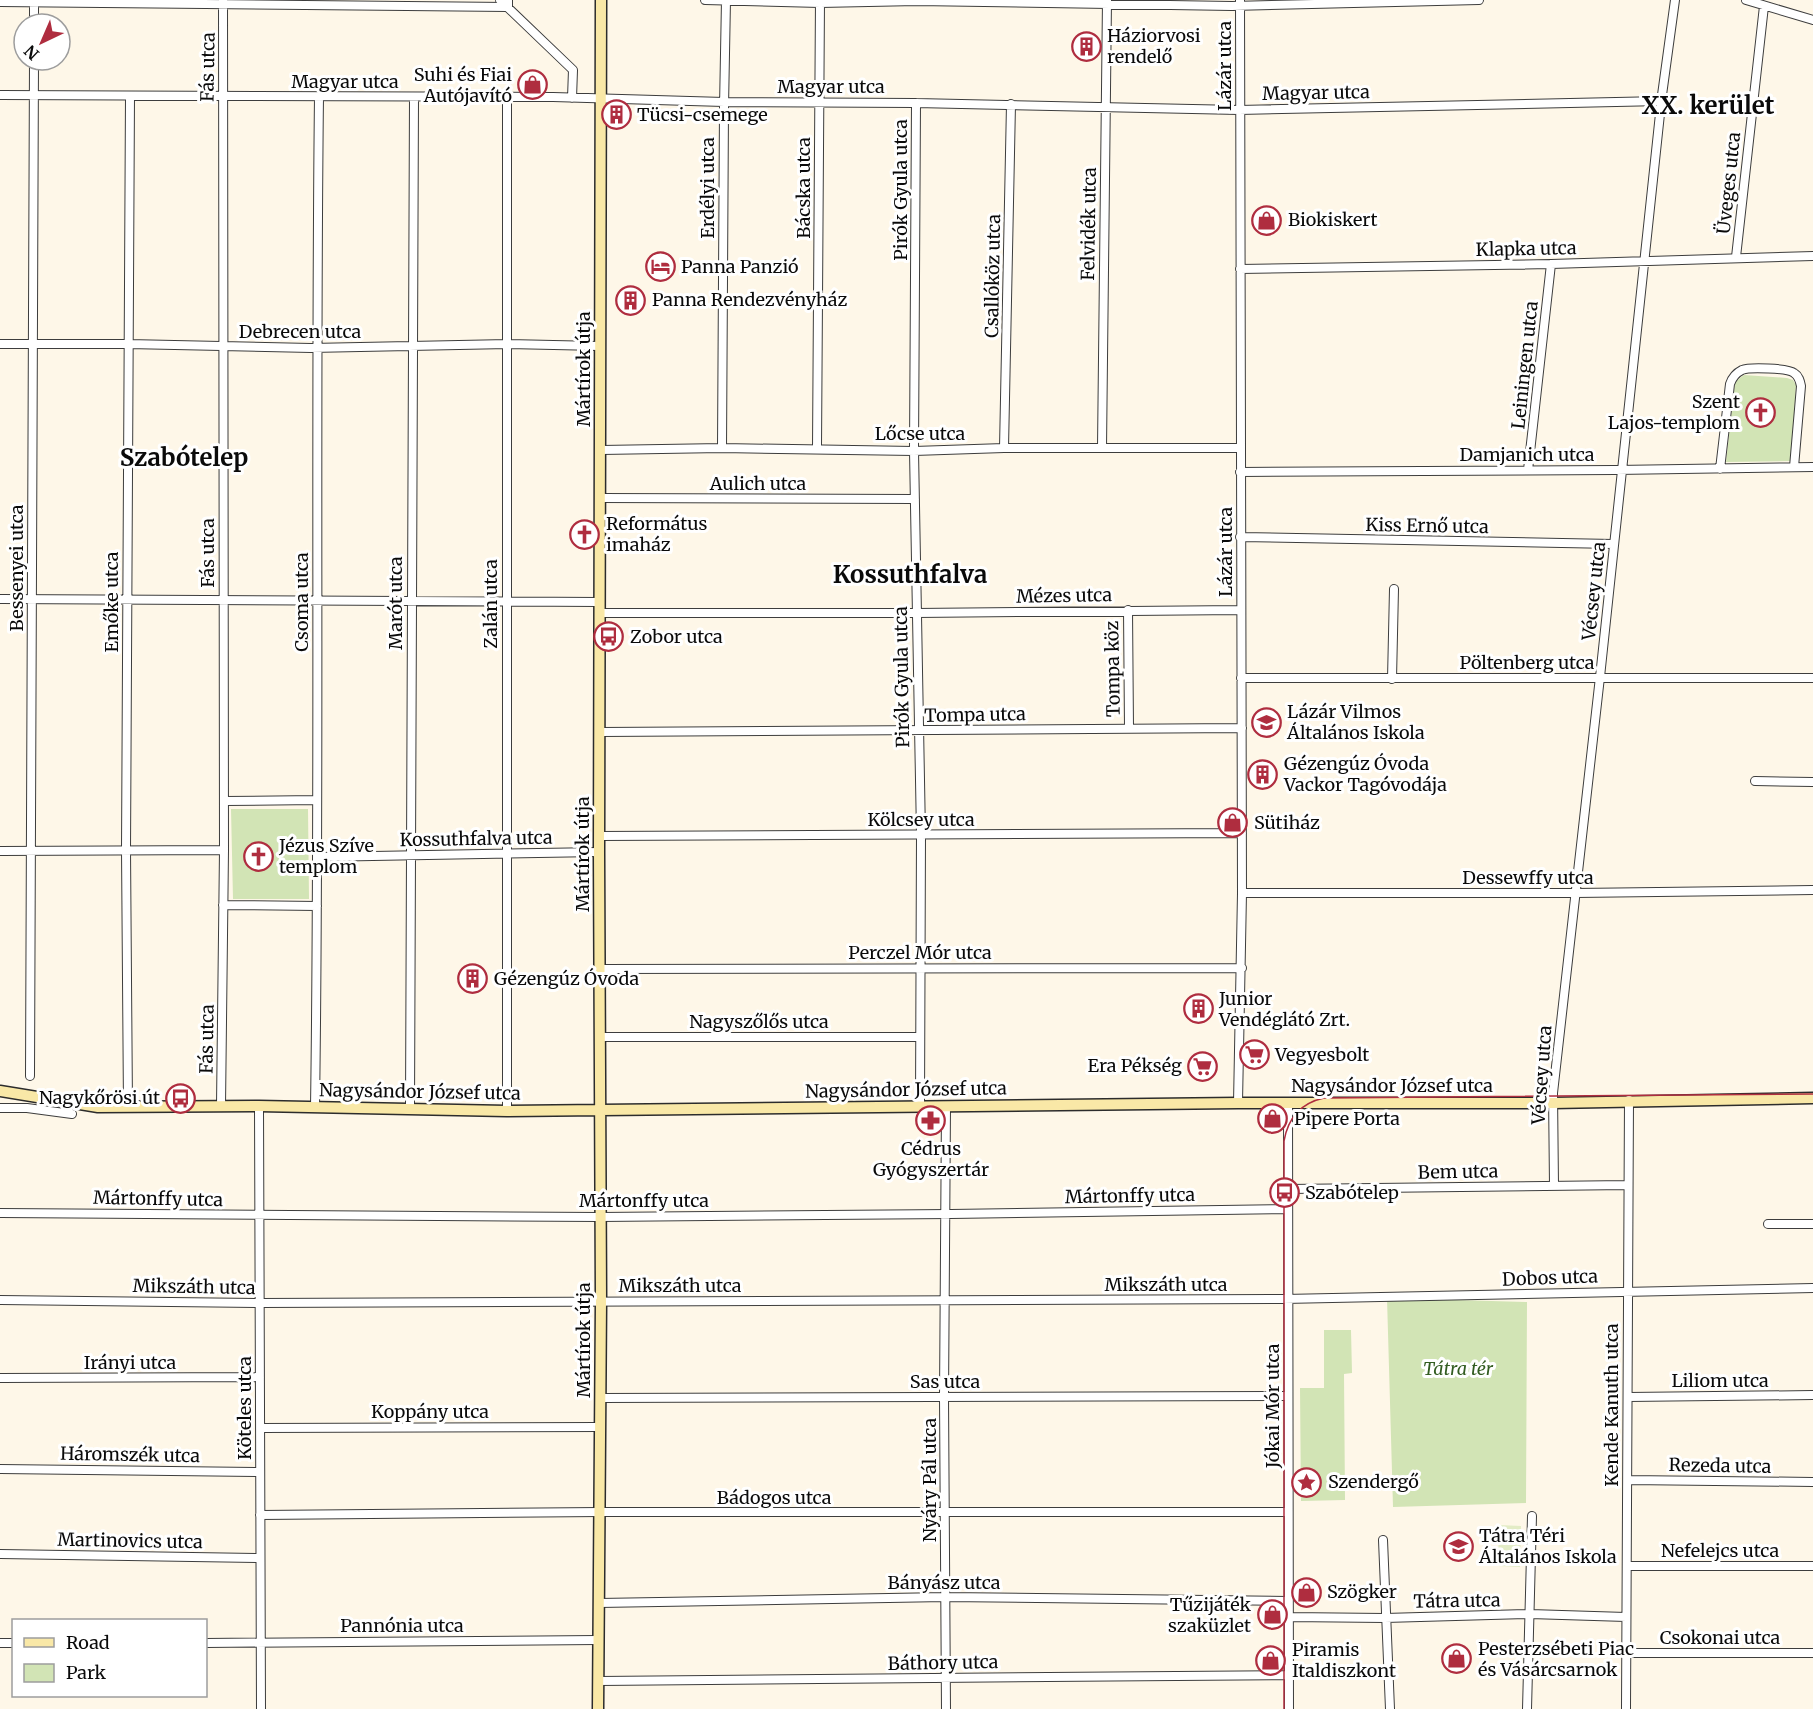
<svg xmlns="http://www.w3.org/2000/svg" width="1813" height="1709" viewBox="0 0 1813 1709" font-family="Merriweather,serif">
	<style>
		.green { fill: #d2e4b5 }
		.pitch { fill: #e3ecc6 }
		.lines { fill: none; stroke-linecap: round; stroke-linejoin: round }
		.street-casing { stroke: #3d3d3d; stroke-width: 10 }
		.secondary-casing { stroke: #2c2c2c; stroke-width: 13 }
		.street { stroke: #fff; stroke-width: 8 }
		.secondary { stroke: #f9e8a7; stroke-width: 10 }
		.tram { stroke: #af2d3f; stroke-width: 1.5 }
		.labels { text-anchor: middle; stroke-width: 6; stroke-linejoin: round; paint-order: stroke }
		.poi-label { font-size: 18px; fill: #0a0a0a; stroke: #fff; text-anchor: start }
		.street-label { font-size: 18px; fill: #0a0a0a; stroke: #fff }
		.park-label { font-size: 18px; font-style: italic; fill: #325c20; stroke: #fff }
		.district-label { font-size: 24px; font-weight: bold; fill: #0a0a0a; stroke: #fff }
	</style>
	<rect width="100%" height="100%" fill="#fef7e8"/>
	<!-- green -->
	<path class="green" d="M1744,375l43,3 6,2 3,5 -5,76 -65,1 9,-80z
		M231,809h77l1,90h-76z
		M1387,1298l140,4 -1,201 -133,4z
		M1324,1330h27l1,43 -8,1 1,126 -44,1 -1,-113h24z"/>
	<!-- pitch -->
	<path class="pitch" d="M1499,1525l22,1 -1,41 -22,-1z"/>
	<g class="lines">
		<defs>
			<path id="street" d="M500,0l73,70 -1,28
				M705,0l115,3 97,-2 315,5 247,-6
				M1746,0l67,20
				M0,2l508,5v-7
				M34,24v-24
				M0,95l553,2 171,5 192,1 323,7 423,-9
				M507,98v1013
				M916,103l-2,348 7,384 -1,271
				M1736,257l28,-251
				M1240,269l311,-5 262,-8
				M0,344h128l183,4 197,-4 91,2
				M722,448l2,-341 2,-107
				M817,448l3,-448
				M1004,448l7,-344
				M1102,448l5,-448
				M601,450l121,-2 192,3 90,-3h236
				M1720,469l10,-85c2,-6 6,-11 12,-14 7,-3 46,-2 52,3 5,3 6,8 7,13l-7,81
				M1528,470l23,-206
				M1240,472l376,-2 197,-3
				M600,498l315,1
				M1240,537l373,7
				M0,599l600,3
				M1128,610l1,118
				M600,613h316l325,-3
				M1241,678h572
				M1392,679l2,-90
				M600,732l642,-4
				M1755,781l58,1
				M224,801l93,-1
				M599,836l643,-3
				M0,851l224,-1
				M318,857l281,-5
				M1242,893h334l237,-3
				M223,905l94,1
				M599,969l643,-1
				M600,1037h319
				M30,1076l4,-1016
				M1238,1103l4,-210 -2,-893
				M1288,1103l1,606
				M221,1106l3,-256 -1,-850
				M259,1106l2,603
				M946,1106l-2,291 2,312
				M128,1107l-2,-257 4,-754
				M315,1107c5,-337 0,-674 4,-1010
				M0,1108h27l45,6
				M410,1108l4,-1011
				M1554,1186l-1,-93 47,-416 62,-582 13,-95
				M1288,1189l339,-4
				M0,1213l600,4 351,-3 337,-5
				M1768,1224h45
				M0,1300l260,3 1024,-4 529,-11
				M0,1378l260,-1
				M1628,1397l185,-2
				M601,1398l687,-2
				M260,1428l341,-1
				M0,1469l260,3
				M1628,1480l185,2
				M260,1515l341,-3h687
				M1383,1540l7,169
				M0,1554l260,4
				M1627,1566h186
				M599,1603l346,-6 343,4
				M1288,1617l97,1 145,-4 96,3
				M0,1643h14
				M206,1643l392,-3
				M1626,1653h187
				M599,1681l689,-6
				M1527,1709l5,-193
				M1626,1709l3,-609"/>
			<path id="secondary" d="M0,1091l98,16 161,-1 248,5 731,-8h315l260,-5
				M598,1709l3,-408 -2,-449 2,-852"/>
		</defs>
		<!-- street casing -->
		<use href="#street" class="street-casing"/>
		<!-- secondary casing -->
		<use href="#secondary" class="secondary-casing"/>
		<!-- street -->
		<use href="#street" class="street"/>
		<!-- secondary -->
		<use href="#secondary" class="secondary"/>
		<!-- tram -->
		<path class="tram" d="M1284,1709v-568c4,-23 17,-38 40,-43l489,-4"/>
	</g>
	<!-- icons -->
	<defs>
		<symbol id="building-ring" viewBox="-11 -11 22 22"><circle r="9.5" fill="#fff" stroke="#af2d3f" stroke-width="1.5"/><path d="M-4-6H4V6H1V3H-1V6H-4ZM-2.5-4.3h1.7v1.8h-1.7ZM.8-4.3h1.7v1.8H.8ZM-2.5-1h1.7V.8h-1.7ZM.8-1h1.7V.8H.8Z" fill="#af2d3f"/></symbol>
		<symbol id="shop-ring" viewBox="-11 -11 22 22"><circle r="9.5" fill="#fff" stroke="#af2d3f" stroke-width="1.5"/><path d="M-5-2.5h2.3a2.7 3.5 0 0 1 5.4 0H5L5.5 6h-11ZM-1.5-2.5h3a1.5 2.3 0 0 0-3 0Z" fill="#af2d3f"/></symbol>
		<symbol id="hotel-ring" viewBox="-11 -11 22 22"><circle r="9.5" fill="#fff" stroke="#af2d3f" stroke-width="1.5"/><path d="M-6-4.5h1.5V1H6V5H4.5V3h-9V5H-6ZM-4 0a1.8 1.8 0 1 1 3.6 0ZM.5 0V-2.5h3Q6-2.5 6 0Z" fill="#af2d3f"/></symbol>
		<symbol id="church-ring" viewBox="-11 -11 22 22"><circle r="9.5" fill="#fff" stroke="#af2d3f" stroke-width="1.5"/><path d="M-1.2-6h2.4v3.5h3.3v2.4h-3.3V6h-2.4V-.1h-3.3v-2.4h3.3Z" fill="#af2d3f"/></symbol>
		<symbol id="bus-ring" viewBox="-11 -11 22 22"><circle r="9.5" fill="#fff" stroke="#af2d3f" stroke-width="1.5"/><path d="M-5-6H5V4H4V6H2V4H-2V6H-4V4H-5ZM-3.5-4V0h7V-4ZM-3.5 1.2v1.5H-2V1.2ZM2 1.2v1.5H3.5V1.2Z" fill="#af2d3f"/></symbol>
		<symbol id="school-ring" viewBox="-11 -11 22 22"><circle r="9.5" fill="#fff" stroke="#af2d3f" stroke-width="1.5"/><path d="M0-5L7-2L0 1L-7-2ZM-4 1L0 2.5L4 1V4Q0 6-4 4Z" fill="#af2d3f"/></symbol>
		<symbol id="supermarket-ring" viewBox="-11 -11 22 22"><circle r="9.5" fill="#fff" stroke="#af2d3f" stroke-width="1.5"/><path d="M-6-5.5h2.5l.6 2H6L4.5 2H-2.5L-4.4-4H-6ZM-1.5 3.2a1.3 1.3 0 1 0 .1 0ZM3 3.2a1.3 1.3 0 1 0 .1 0Z" fill="#af2d3f"/></symbol>
		<symbol id="pharmacy-ring" viewBox="-11 -11 22 22"><circle r="9.5" fill="#fff" stroke="#af2d3f" stroke-width="1.5"/><path d="M-2-6h4v4h4v4h-4v4h-4v-4h-4v-4h4Z" fill="#af2d3f"/></symbol>
		<symbol id="sight-ring" viewBox="-11 -11 22 22"><circle r="9.5" fill="#fff" stroke="#af2d3f" stroke-width="1.5"/><path d="M0-6L1.8-2.2L6-1.7L2.9 1.2L3.7 5.4L0 3.3L-3.7 5.4L-2.9 1.2L-6-1.7L-1.8-2.2Z" fill="#af2d3f"/></symbol>
	</defs>
	<g fill-rule="evenodd">
		<use href="#building-ring" x="1070" y="30" width="33" height="33"/>
		<use href="#shop-ring" x="516" y="68" width="33" height="33"/>
		<use href="#building-ring" x="600" y="98" width="33" height="33"/>
		<use href="#shop-ring" x="1250" y="204" width="33" height="33"/>
		<use href="#hotel-ring" x="644" y="250" width="33" height="33"/>
		<use href="#building-ring" x="614" y="284" width="33" height="33"/>
		<use href="#church-ring" x="1744" y="396" width="33" height="33"/>
		<use href="#church-ring" x="568" y="518" width="33" height="33"/>
		<use href="#bus-ring" x="592" y="620" width="33" height="33"/>
		<use href="#school-ring" x="1250" y="706" width="33" height="33"/>
		<use href="#building-ring" x="1246" y="758" width="33" height="33"/>
		<use href="#shop-ring" x="1216" y="806" width="33" height="33"/>
		<use href="#church-ring" x="242" y="840" width="33" height="33"/>
		<use href="#building-ring" x="456" y="962" width="33" height="33"/>
		<use href="#building-ring" x="1182" y="992" width="33" height="33"/>
		<use href="#supermarket-ring" x="1238" y="1038" width="33" height="33"/>
		<use href="#supermarket-ring" x="1186" y="1050" width="33" height="33"/>
		<use href="#bus-ring" x="164" y="1082" width="33" height="33"/>
		<use href="#shop-ring" x="1256" y="1102" width="33" height="33"/>
		<use href="#pharmacy-ring" x="914" y="1104" width="33" height="33"/>
		<use href="#bus-ring" x="1268" y="1176" width="33" height="33"/>
		<use href="#sight-ring" x="1290" y="1466" width="33" height="33"/>
		<use href="#school-ring" x="1442" y="1530" width="33" height="33"/>
		<use href="#shop-ring" x="1290" y="1576" width="33" height="33"/>
		<use href="#shop-ring" x="1256" y="1598" width="33" height="33"/>
		<use href="#shop-ring" x="1440" y="1642" width="33" height="33"/>
		<use href="#shop-ring" x="1254" y="1644" width="33" height="33"/>
	</g>
	<g class="labels">
		<!-- poi labels -->
		<g class="poi-label">
			<text x="1107" y="42">Háziorvosi<tspan x="1107" dy="21">rendelő</tspan></text>
			<text x="512" y="81" text-anchor="end">Suhi és Fiai<tspan x="512" dy="21">Autójavító</tspan></text>
			<text x="637" y="121">Tücsi-csemege</text>
			<text x="1288" y="226">Biokiskert</text>
			<text x="681" y="273">Panna Panzió</text>
			<text x="652" y="306">Panna Rendezvényház</text>
			<text x="1740" y="408" text-anchor="end">Szent<tspan x="1740" dy="21">Lajos-templom</tspan></text>
			<text x="606" y="530">Református<tspan x="606" dy="21">imaház</tspan></text>
			<text x="630" y="643">Zobor utca</text>
			<text x="1287" y="718">Lázár Vilmos<tspan x="1287" dy="21">Általános Iskola</tspan></text>
			<text x="1284" y="770">Gézengúz Óvoda<tspan x="1284" dy="21">Vackor Tagóvodája</tspan></text>
			<text x="1254" y="829">Sütiház</text>
			<text x="279" y="852">Jézus Szíve<tspan x="279" dy="21">templom</tspan></text>
			<text x="494" y="985">Gézengúz Óvoda</text>
			<text x="1219" y="1005">Junior<tspan x="1219" dy="21">Vendéglátó Zrt.</tspan></text>
			<text x="1275" y="1061">Vegyesbolt</text>
			<text x="1182" y="1072" text-anchor="end">Era Pékség</text>
			<text x="160" y="1104" text-anchor="end">Nagykőrösi út</text>
			<text x="1294" y="1125">Pipere Porta</text>
			<text x="931" y="1155" text-anchor="middle">Cédrus<tspan x="931" dy="21">Gyógyszertár</tspan></text>
			<text x="1305" y="1199">Szabótelep</text>
			<text x="1328" y="1488">Szendergő</text>
			<text x="1479" y="1542">Tátra Téri<tspan x="1479" dy="21">Általános Iskola</tspan></text>
			<text x="1327" y="1598">Szögker</text>
			<text x="1251" y="1611" text-anchor="end">Tűzijáték<tspan x="1251" dy="21">szaküzlet</tspan></text>
			<text x="1478" y="1655">Pesterzsébeti Piac<tspan x="1478" dy="21">és Vásárcsarnok</tspan></text>
			<text x="1292" y="1656">Piramis<tspan x="1292" dy="21">Italdiszkont</tspan></text>
		</g>
		<!-- street labels -->
		<g class="street-label">
			<text transform="translate(1225 66) rotate(-90)" y="6">Lázár utca</text>
			<text transform="translate(208 67) rotate(-89)" y="6">Fás utca</text>
			<text x="345" y="88">Magyar utca</text>
			<text x="831" y="93">Magyar utca</text>
			<text transform="translate(1316 93) rotate(-1)" y="6">Magyar utca</text>
			<text transform="translate(1729 183) rotate(-84)" y="6">Üveges utca</text>
			<text transform="translate(708 188) rotate(-90)" y="6">Erdélyi utca</text>
			<text transform="translate(804 188) rotate(-90)" y="6">Bácska utca</text>
			<text transform="translate(901 190) rotate(-90)" y="6">Pirók Gyula utca</text>
			<text transform="translate(1089 224) rotate(-89)" y="6">Felvidék utca</text>
			<text transform="translate(1526 249) rotate(-1)" y="6">Klapka utca</text>
			<text transform="translate(993 276) rotate(-89)" y="6">Csallóköz utca</text>
			<text x="300" y="338">Debrecen utca</text>
			<text transform="translate(1525 365) rotate(-84)" y="6">Leiningen utca</text>
			<text transform="translate(584 369) rotate(-90)" y="6">Mártírok útja</text>
			<text x="920" y="440">Lőcse utca</text>
			<text x="1527" y="461">Damjanich utca</text>
			<text x="758" y="490">Aulich utca</text>
			<text transform="translate(1427 526) rotate(1)" y="6">Kiss Ernő utca</text>
			<text transform="translate(1226 552) rotate(-90)" y="6">Lázár utca</text>
			<text transform="translate(208 553) rotate(-90)" y="6">Fás utca</text>
			<text transform="translate(17 568) rotate(-90)" y="6">Bessenyei utca</text>
			<text transform="translate(1594 591) rotate(-84)" y="6">Vécsey utca</text>
			<text transform="translate(1064 596) rotate(-1)" y="6">Mézes utca</text>
			<text transform="translate(112 602) rotate(-90)" y="6">Emőke utca</text>
			<text transform="translate(302 602) rotate(-90)" y="6">Csoma utca</text>
			<text transform="translate(396 603) rotate(-90)" y="6">Marót utca</text>
			<text transform="translate(491 604) rotate(-90)" y="6">Zalán utca</text>
			<text x="1527" y="669">Pöltenberg utca</text>
			<text transform="translate(1113 669) rotate(-91)" y="6">Tompa köz</text>
			<text transform="translate(902 677) rotate(-91)" y="6">Pirók Gyula utca</text>
			<text transform="translate(975 715) rotate(-1)" y="6">Tompa utca</text>
			<text x="921" y="826">Kölcsey utca</text>
			<text transform="translate(476 839) rotate(-1)" y="6">Kossuthfalva utca</text>
			<text transform="translate(583 854) rotate(-90)" y="6">Mártírok útja</text>
			<text x="1528" y="884">Dessewffy utca</text>
			<text x="920" y="959">Perczel Mór utca</text>
			<text x="759" y="1028">Nagyszőlős utca</text>
			<text transform="translate(207 1039) rotate(-89)" y="6">Fás utca</text>
			<text transform="translate(1542 1075) rotate(-86)" y="6">Vécsey utca</text>
			<text x="1392" y="1092">Nagysándor József utca</text>
			<text transform="translate(906 1090) rotate(-1)" y="6">Nagysándor József utca</text>
			<text transform="translate(420 1092) rotate(1)" y="6">Nagysándor József utca</text>
			<text transform="translate(1458 1172) rotate(-1)" y="6">Bem utca</text>
			<text transform="translate(1130 1196) rotate(-1)" y="6">Mártonffy utca</text>
			<text transform="translate(158 1199) rotate(1)" y="6">Mártonffy utca</text>
			<text x="644" y="1207">Mártonffy utca</text>
			<text transform="translate(1550 1278) rotate(-2)" y="6">Dobos utca</text>
			<text x="1166" y="1291">Mikszáth utca</text>
			<text x="680" y="1292">Mikszáth utca</text>
			<text transform="translate(194 1287) rotate(1)" y="6">Mikszáth utca</text>
			<text transform="translate(584 1340) rotate(-90)" y="6">Mártírok útja</text>
			<text x="130" y="1369">Irányi utca</text>
			<text x="1720" y="1387">Liliom utca</text>
			<text x="945" y="1388">Sas utca</text>
			<text transform="translate(1612 1405) rotate(-90)" y="6">Kende Kanuth utca</text>
			<text transform="translate(1273 1406) rotate(-90)" y="6">Jókai Mór utca</text>
			<text transform="translate(245 1408) rotate(-90)" y="6">Köteles utca</text>
			<text x="430" y="1418">Koppány utca</text>
			<text transform="translate(130 1455) rotate(1)" y="6">Háromszék utca</text>
			<text transform="translate(1720 1466) rotate(1)" y="6">Rezeda utca</text>
			<text transform="translate(930 1480) rotate(-90)" y="6">Nyáry Pál utca</text>
			<text x="774" y="1504">Bádogos utca</text>
			<text transform="translate(130 1541) rotate(1)" y="6">Martinovics utca</text>
			<text x="1720" y="1557">Nefelejcs utca</text>
			<text x="944" y="1589">Bányász utca</text>
			<text transform="translate(1457 1601) rotate(-1)" y="6">Tátra utca</text>
			<text x="402" y="1632">Pannónia utca</text>
			<text x="1720" y="1644">Csokonai utca</text>
			<text transform="translate(943 1663) rotate(-1)" y="6">Báthory utca</text>
		</g>
		<!-- park labels -->
		<g class="park-label">
			<text x="1458" y="1375">Tátra tér</text>
		</g>
		<!-- district labels -->
		<g class="district-label">
			<text x="1708" y="114">XX. kerület</text>
			<text x="184" y="466">Szabótelep</text>
			<text x="910" y="583">Kossuthfalva</text>
		</g>
	</g>
	<!-- legend -->
	<rect x="12" y="1619" width="195" height="78" fill="#ffffff" stroke="#9d9d9d" stroke-width="1.5"/>
	<rect x="24" y="1638" width="30" height="9" fill="#f9e8a7" stroke="#9d9d9d" stroke-width="1.5"/>
	<text x="66" y="1649" font-size="18" fill="#0a0a0a">Road</text>
	<rect x="24" y="1664" width="30" height="18" fill="#d2e4b5" stroke="#9d9d9d" stroke-width="1.5"/>
	<text x="66" y="1679" font-size="18" fill="#0a0a0a">Park</text>
	<!-- north arrow -->
	<g transform="translate(42 42) rotate(224)"><circle r="28" fill="#ffffff" stroke="#9d9d9d" stroke-width="1.5"/>
	<path d="M0-4.5L10 22L0 15L-10 22Z" fill="#af2d3f"/>
	<text y="-9" font-size="16" font-weight="bold" text-anchor="middle" fill="#0a0a0a">N</text>
	</g>
</svg>
